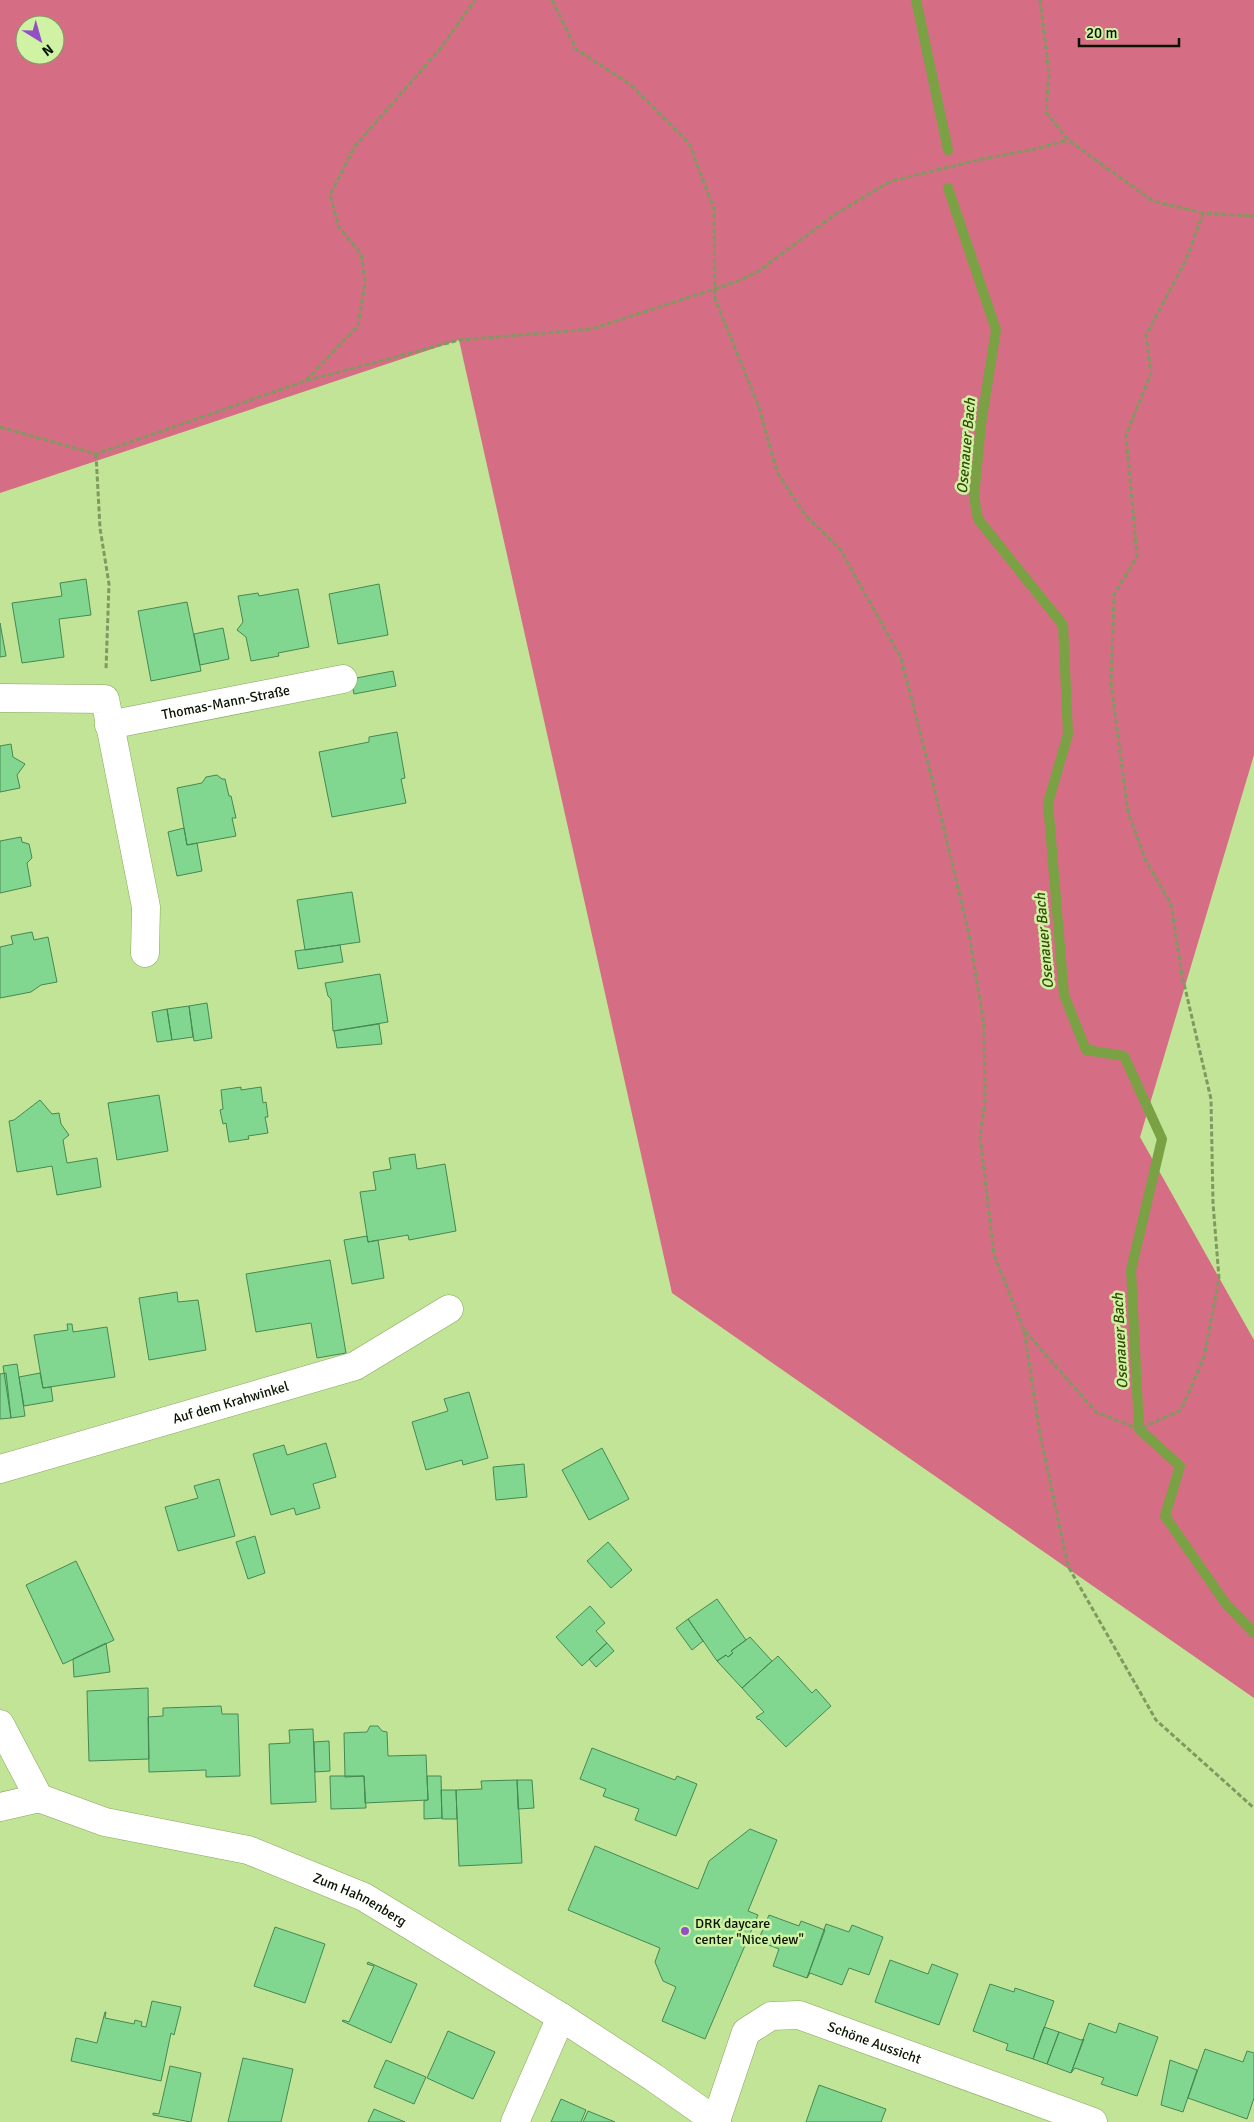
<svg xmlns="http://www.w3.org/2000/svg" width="1254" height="2122" viewBox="0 0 1254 2122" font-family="Signika,sans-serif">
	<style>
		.forest { fill: #d56e84; fill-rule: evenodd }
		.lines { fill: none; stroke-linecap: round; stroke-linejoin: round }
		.stream { stroke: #7aa143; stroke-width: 10 }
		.building { fill: #82d790; stroke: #468852 }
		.minor-casing { stroke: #87a75d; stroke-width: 29 }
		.path { stroke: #809961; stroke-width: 3; stroke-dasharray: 5 2.5; stroke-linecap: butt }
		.minor { stroke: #fff; stroke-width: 28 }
		.poi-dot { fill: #9350c5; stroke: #cff2a4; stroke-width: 2 }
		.labels { text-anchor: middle; stroke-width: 5; stroke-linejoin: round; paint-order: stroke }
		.street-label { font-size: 14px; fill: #091400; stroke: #cff2a4 }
		.poi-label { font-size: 14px; fill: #091400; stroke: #cff2a4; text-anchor: start }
		.water-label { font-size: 15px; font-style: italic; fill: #324a03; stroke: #cff2a4 }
	</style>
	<rect width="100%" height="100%" fill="#c2e497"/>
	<!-- forest -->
	<path class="forest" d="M0,0h1254v755l-114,382 114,203v358l-582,-405 -213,-953 -459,153zM25,25h30v30h-30z"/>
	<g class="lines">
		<!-- stream -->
		<path class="stream" d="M916,0l32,150
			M948,188l48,142 -15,94 -7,73 4,22 85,106 5,109 -20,69 16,192 22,55 38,6 38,83 -31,131 8,159 41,37 -15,50 61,88 28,29"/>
	</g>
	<!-- building -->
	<path class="building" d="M86,579l5,36 -32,4 5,38 -42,6 -10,-60 50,-7 -2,-13z
		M379,584l9,51 -50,9 -9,-50z
		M298,589l11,58 -31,6 1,3 -28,5 -5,-24 -9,-7 6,-8 -5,-26 20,-3 1,3z
		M187,602l14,69 -50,10 -13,-70z
		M0,623l6,33 -6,1z
		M223,628l6,31 -29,6 -6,-31z
		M393,671l3,15 -42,8 -3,-15z
		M397,732l8,46 -4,1 5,24 -74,14 -13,-65 50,-10v-5z
		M11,744l2,13 12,7 -8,11 3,13 -20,4v-46z
		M217,775l5,4h3l4,17h2l5,22h-4l4,18 -49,9 -10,-57 25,-5 4,-6z
		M184,828l3,17 10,-2 5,28 -25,5 -9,-44z
		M21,837l1,5 7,2 3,14 -5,5 4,23 -31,7v-52z
		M352,892l8,50 -55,8 -8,-50z
		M32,932l2,8 14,-3 9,45 -16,3 -10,7 -31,6v-51l13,-3 -2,-8z
		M340,945l3,17 -45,7 -3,-18z
		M380,974l8,48 -55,9 -2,-32 -3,-3 -3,-13z
		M207,1003l5,35 -18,3 -5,-35z
		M189,1006l4,31 -21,3 -5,-31z
		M167,1009l5,31 -15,2 -5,-30z
		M379,1024l3,20 -45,4 -3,-17z
		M241,1087v3l20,-3 2,16 3,-1 2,15h-3l3,16 -20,3 1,3 -20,3 -3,-19 -3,1 -3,-14 3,-1 -2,-19z
		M159,1095l9,56 -51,9 -9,-57z
		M40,1100l12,14 7,-1 2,11 8,11 -6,5 4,23 30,-5 4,29 -44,8 -5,-29 -35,6 -8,-51 5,-1z
		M415,1154l2,15 28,-5 11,67 -47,9 -1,-5 -40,7 -8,-50 16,-2 -3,-18 18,-3 -2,-11z
		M367,1236l1,6 10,-2 6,38 -32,6 -8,-44z
		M330,1260l16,93 -29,5 -6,-35 -55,9 -10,-58z
		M177,1292l1,10 20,-2 8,50 -57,10 -10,-62z
		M67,1324h5l1,8 34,-5 8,50 -72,11 -9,-53 34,-5z
		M17,1364l8,52 -14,2 -8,-52z
		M6,1373l5,45 -11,1v-45z
		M40,1373l3,15 8,-1 2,14 -29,5 -5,-29z
		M469,1392l19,66 -25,7 -1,-5 -36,10 -14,-48 36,-11 -4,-12z
		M326,1443l10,34 -23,7 7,24 -24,7 -2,-7 -23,7 -18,-61 31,-9 3,10z
		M602,1448l27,51 -40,21 -27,-50z
		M524,1464l3,33 -31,3 -3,-33z
		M219,1479l16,57 -57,15 -13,-44 33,-9 -4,-12z
		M255,1536l10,37 -17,6 -12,-37z
		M608,1542l24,28 -21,18 -24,-27z
		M76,1561l38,79 -51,24 -37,-79z
		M717,1599l29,41 -15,11 2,2 -5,4 -2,-2 -9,6 -29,-42z
		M590,1606l15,17 -9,8 11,12 -25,23 -26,-29z
		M688,1619l15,22 -11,9 -16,-22z
		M750,1637l22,24 -30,27 -25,-27 9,-6 2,2 5,-4 -2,-2z
		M106,1643l4,29 -36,5 -1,-18z
		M607,1643l7,8 -18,16 -7,-8z
		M778,1656l34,37 4,-4 15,17 -45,41 -27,-28 -1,1 -2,-3 8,-5 -22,-24z
		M148,1688l1,71 -60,2 -2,-70z
		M221,1706l1,8h16l2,62 -34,1v-7l-57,2 -1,-55 15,-1v-8z
		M370,1726h8l4,5 5,1 1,24 38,-1 2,45 -63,3 -1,-27 -19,1 -1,-44 23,-1z
		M313,1729l3,73 -45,2 -2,-60 21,-1 -1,-13z
		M329,1741l1,30 -15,1 -1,-30z
		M592,1748l83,32 2,-4 20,8 -21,52 -41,-16 4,-11 -36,-13 3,-7 -26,-10z
		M330,1776h34l2,32 -35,1z
		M427,1776h14l1,42 -18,1v-18l4,-1z
		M517,1780l5,83 -63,3 -3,-76 26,-1 -1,-8z
		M517,1780h15l2,28 -16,1z
		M441,1790h15l1,29h-15z
		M750,1829l27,11 -29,71 10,4 -53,124 -43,-18 14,-34 -13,-6 -8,-19 5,-14 -92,-38 27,-64 103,43 11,-28z
		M769,1915l30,11 2,-5 24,9 -18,48 -34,-12 6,-17 -21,-8z
		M826,1924l23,8 3,-7 31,12 -14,38 -20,-7 -7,17 -32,-12 -3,5z
		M275,1927l50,17 -20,59 -51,-17z
		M890,1960l38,14 4,-10 26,10 -19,51 -64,-23z
		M368,1962l49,22 -26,59 -49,-22 1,-1 6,2 25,-56 -7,-2z
		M990,1984l24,8 1,-4 39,13 -21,58 -27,-9 2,-6 -35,-13z
		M152,2001l29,6 -7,28 -3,-2 -10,48 -90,-20 5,-23 21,5 8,-31h1l-1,6 29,6 1,-4 7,2 -1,4 5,1z
		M1089,2023l27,10 3,-10 39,14 -21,59 -36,-12 3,-6 -29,-10 -4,5z
		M1044,2027l15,5 -12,32 -14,-5z
		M448,2031l47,21 -22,47 -46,-21z
		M1059,2032l22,8 3,-1 -13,34 -24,-9z
		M1205,2049l38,13 4,-11 7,2v45l-7,21 -59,-21z
		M243,2058l50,11 -12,53h-53z
		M386,2060l40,17 -12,27 -40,-17z
		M1170,2060l27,10 -14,42 -22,-7z
		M170,2066l31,7 -10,49 -38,-7v-2l6,1z
		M819,2085l67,24 -5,13h-75z
		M561,2099l25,11 -5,12h-30z
		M374,2109l31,13h-37z
		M588,2111l27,11h-32z"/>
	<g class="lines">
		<defs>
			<g id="minor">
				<path d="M0,698l105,1 41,208 -1,46"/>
				<path id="s1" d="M109,725l234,-46"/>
				<path id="s2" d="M0,1469l355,-103 94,-57"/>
				<path id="s3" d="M0,1724l39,74 66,24 143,28 116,47 197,120 92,60 64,45"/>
				<path d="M0,1807l39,-9"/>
				<path id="s4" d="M716,2121l30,-89 25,-16 28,-1 294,107"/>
				<path d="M515,2122l46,-105"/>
			</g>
		</defs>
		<!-- minor casing -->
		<use href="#minor" class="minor-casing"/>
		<!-- path -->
		<path class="path" d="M552,0l24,49 55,36 58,58 25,66 1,90 44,108 18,65 28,43 35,34 61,109 30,117 38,159 15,90 1,77 -5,35 14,119 30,75 16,104 28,132 88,154 98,88
			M1040,0l9,73 -3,39 22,28 85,61 50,12
			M306,380l52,-54 7,-44 -4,-28 -22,-27 -9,-32 25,-49 85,-97 35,-49
			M0,427l96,27 209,-73 154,-41 133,-11 146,-48 19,-9 80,-59 54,-32 87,-21 61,-12 29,-8
			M96,454l4,74 9,56 -3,85
			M1025,1331l71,81 43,17 42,-19 23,-53 15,-79 -6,-75 -2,-104 -29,-124 -11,-71 -25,-43 -18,-49 -17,-128 3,-89 23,-39 -11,-121 25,-62 -5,-38 40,-75 17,-47 51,3"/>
		<!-- minor -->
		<use href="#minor" class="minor"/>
	</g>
	<!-- markers -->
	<circle class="poi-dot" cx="685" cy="1931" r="5"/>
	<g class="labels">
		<!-- street labels -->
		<g class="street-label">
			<text dy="5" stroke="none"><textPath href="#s1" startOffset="119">Thomas-Mann-Straße</textPath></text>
			<text dy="5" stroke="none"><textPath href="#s2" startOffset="240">Auf dem Krahwinkel</textPath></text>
			<text dy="5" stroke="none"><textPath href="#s3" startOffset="422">Zum Hahnenberg</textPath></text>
			<text dy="5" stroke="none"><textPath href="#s4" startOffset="232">Schöne Aussicht</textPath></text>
		</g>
		<!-- poi labels -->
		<g class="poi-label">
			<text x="695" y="1928">DRK daycare<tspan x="695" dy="16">center "Nice view"</tspan></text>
		</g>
		<!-- water labels -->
		<g class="water-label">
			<text transform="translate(966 446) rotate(-85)" y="5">Osenauer Bach</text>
			<text transform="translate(1044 941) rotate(-95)" y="5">Osenauer Bach</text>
			<text transform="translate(1120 1341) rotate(-93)" y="5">Osenauer Bach</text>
		</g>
	</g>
	<!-- north arrow -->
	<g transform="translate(40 40) rotate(143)"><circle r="24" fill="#cff2a4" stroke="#809962"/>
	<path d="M0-4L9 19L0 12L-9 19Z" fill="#9350c5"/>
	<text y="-8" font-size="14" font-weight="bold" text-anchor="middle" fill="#091400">N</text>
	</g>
	<!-- scale -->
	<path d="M1079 38v8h100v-8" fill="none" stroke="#091400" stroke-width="2.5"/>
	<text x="1086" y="38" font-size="15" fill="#091400" stroke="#cff2a4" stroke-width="4" paint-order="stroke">20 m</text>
</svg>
